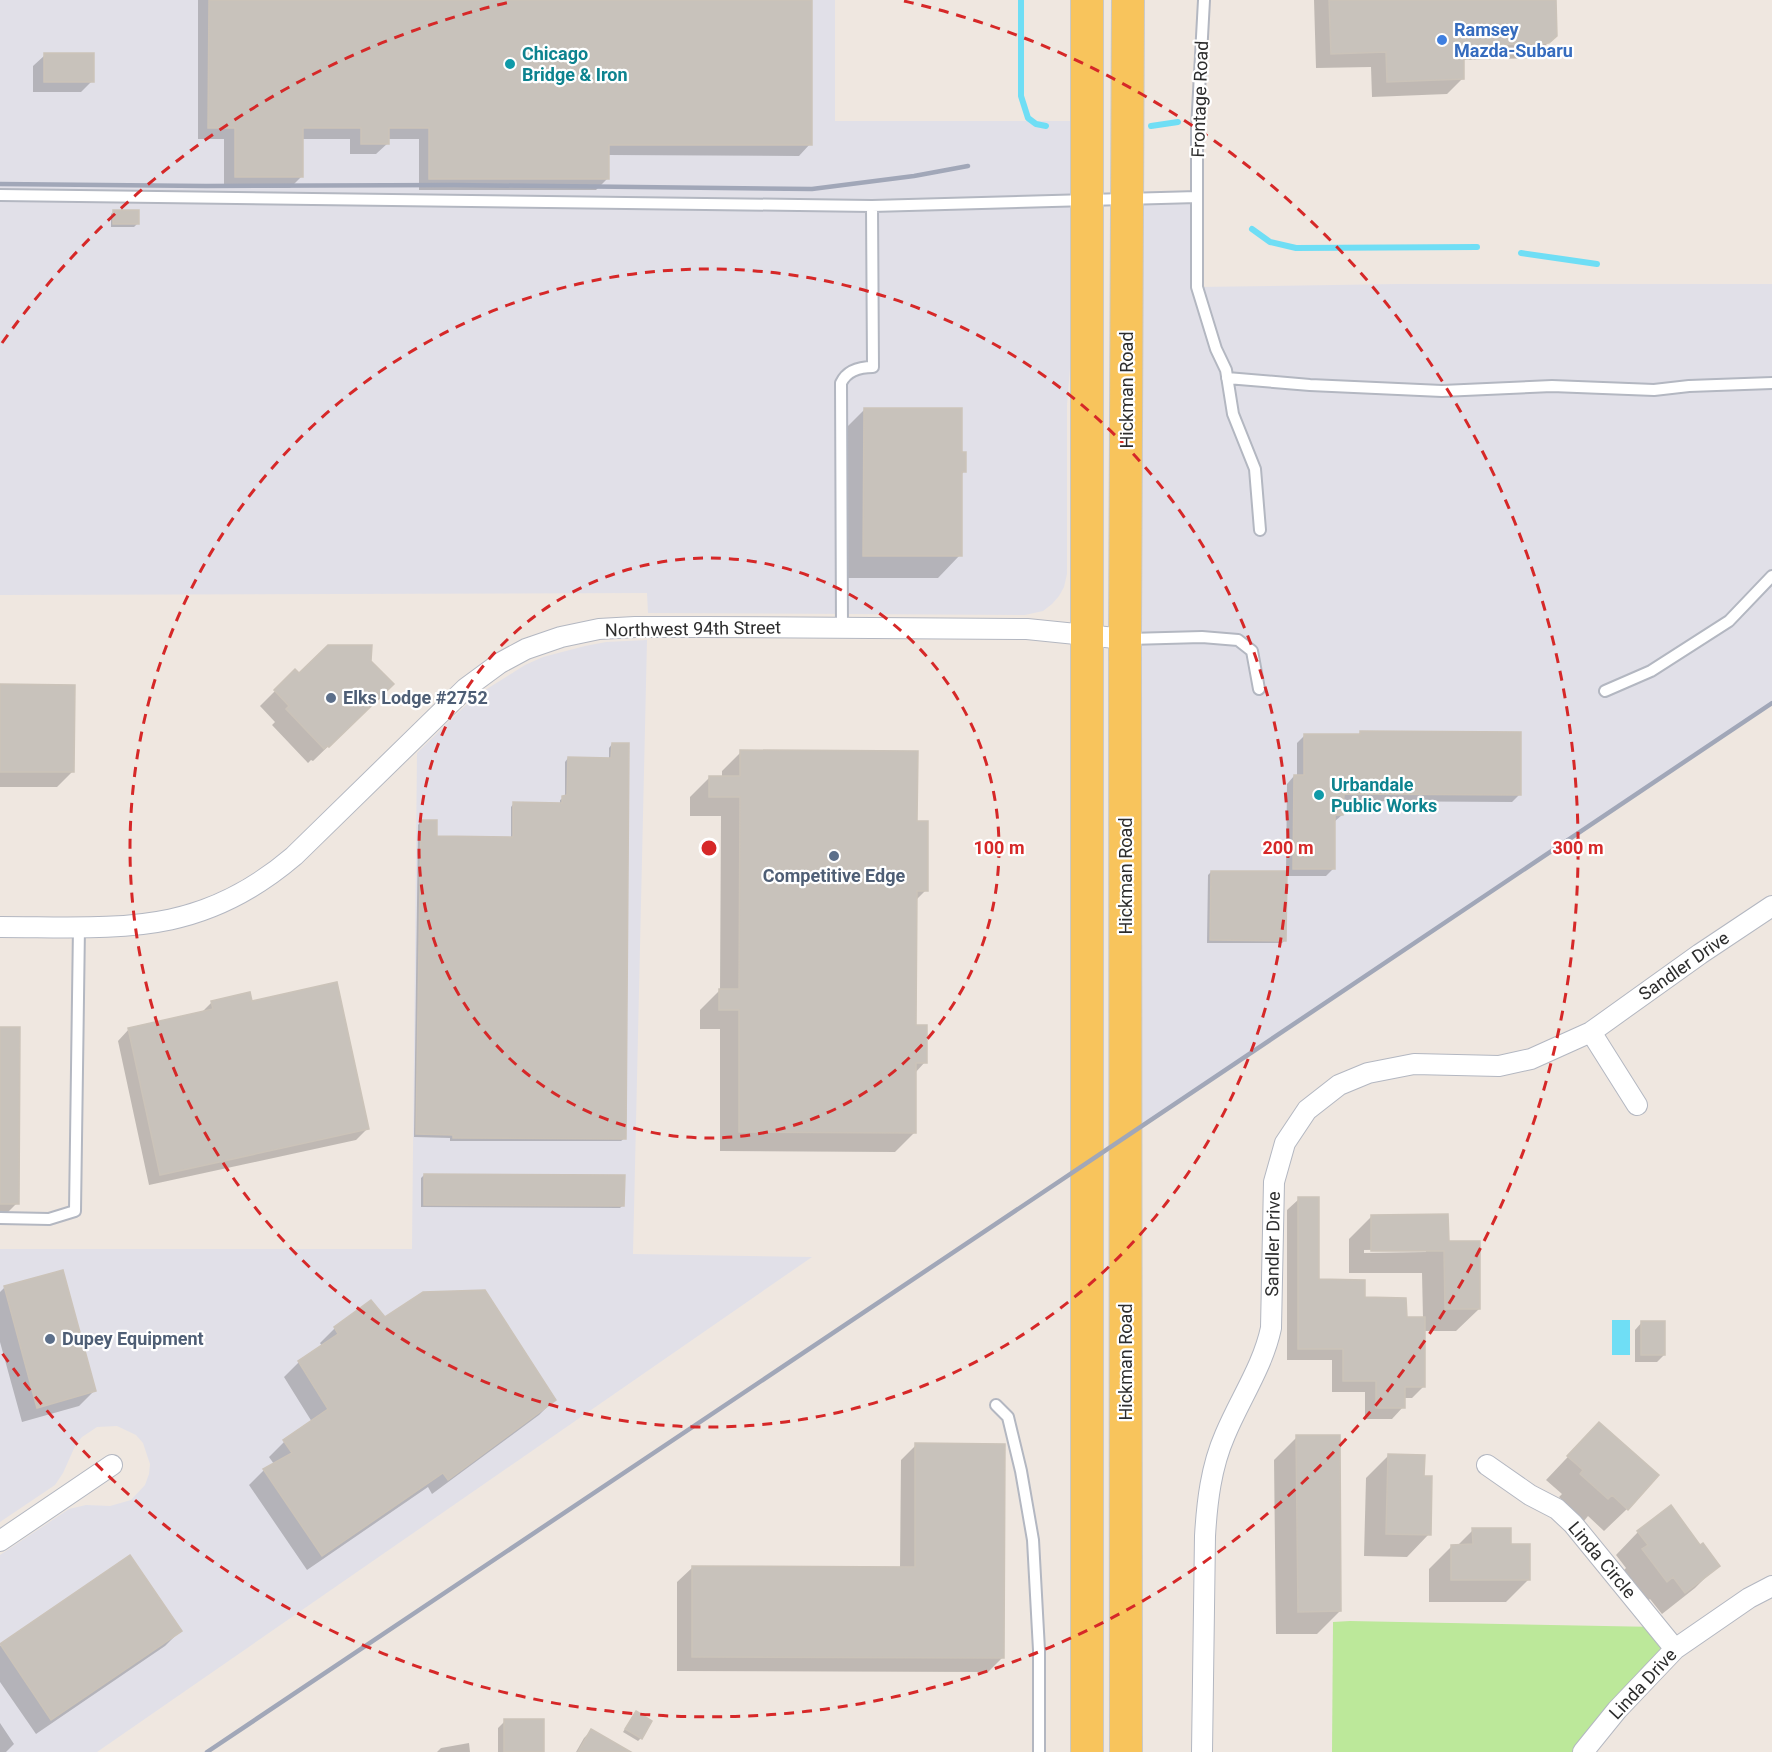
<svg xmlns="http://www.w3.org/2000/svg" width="1772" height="1752" viewBox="0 0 1772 1752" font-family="Roboto,sans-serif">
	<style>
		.industrial { fill: #e1e0e8 }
		.green { fill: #bce89a }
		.water { fill: #6fdef5 }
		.shadow { fill: #0003; fill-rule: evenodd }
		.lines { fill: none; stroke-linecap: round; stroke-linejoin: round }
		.stream { stroke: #6fdef5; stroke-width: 6 }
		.building { fill: #c8c2bb; stroke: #cbc3b9; stroke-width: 1.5 }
		.lane-casing { stroke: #b3b7c1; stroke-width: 14 }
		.street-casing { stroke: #b3b7c1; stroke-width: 22 }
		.primary-casing { stroke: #c8c8c8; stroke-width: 34 }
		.lane { stroke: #fff; stroke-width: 10 }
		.street { stroke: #fff; stroke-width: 20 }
		.primary { stroke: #f8c45c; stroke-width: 32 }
		.rail { stroke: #a1a7b8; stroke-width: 4.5 }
		.ring { fill: none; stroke: #d62828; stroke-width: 3; stroke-dasharray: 10 8 }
		.shop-dot { fill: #3f7fe0; stroke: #fff; stroke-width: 2 }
		.culture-dot { fill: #0f9aa8; stroke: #fff; stroke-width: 2 }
		.service-dot { fill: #5c6f8a; stroke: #fff; stroke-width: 2 }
		.labels { text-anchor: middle; stroke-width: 4.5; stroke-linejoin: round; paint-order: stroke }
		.shop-label { font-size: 18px; font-weight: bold; fill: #366cbe; stroke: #fff; text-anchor: start }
		.culture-label { font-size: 18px; font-weight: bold; fill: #0d838f; stroke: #fff; text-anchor: start }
		.street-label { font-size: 18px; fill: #2d2d2d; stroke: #fff }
		.service-label { font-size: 18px; font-weight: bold; fill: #4e5e75; stroke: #fff; text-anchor: start }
		.centre { fill: #d62828; stroke: #fff; stroke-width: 3 }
		.ring-label { font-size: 18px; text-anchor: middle; font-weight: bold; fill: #d62828; stroke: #fff; stroke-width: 4.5; stroke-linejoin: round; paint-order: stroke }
	</style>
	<rect width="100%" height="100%" fill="#efe7e0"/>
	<!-- industrial -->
	<path class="industrial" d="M0,0h835v121h242v160l-10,124v169l-3,13 -5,9 -7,8 -9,7 -18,4 -377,-2 -1,-20 -647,2z
		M1197,197l1,90 200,-3h374v419l-645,435v-937z
		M647,640l-14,614 179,3 -715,495h-97v-197l69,-46 17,-4 24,1 21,-6 14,-15 4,-11 1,-10 -7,-21 -7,-8 -19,-9 -20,1 -15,10 -6,7 -13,29 -8,12 -55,37v-273h412l5,-496 48,-47 17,-14 43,-27 18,-8 42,-11 21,-4z"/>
	<!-- green -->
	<path class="green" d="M1350,1621l308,6 17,22 -92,103h-251l1,-130z"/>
	<!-- water -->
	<path class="water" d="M1612,1320h18v35h-18z"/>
	<!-- shadow -->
	<path class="shadow" d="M198,0h613l-1,144 -11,12 -192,-1v24l-11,11h-177v-51h-31v4l-12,11h-26v-15h-49v38l-11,11h-66v-49h-26z
		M1314,0h241l1,35 -23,23 -71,2v19l-15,15 -75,3 -1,-30 -55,1z
		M45,55l47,26 -11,11h-48v-26z
		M114,211l23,13 -3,3h-23v-13z
		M865,409l96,45 3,17 -3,4 -1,80 -22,23h-97l1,-146z
		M370,661l7,38 -64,62 -2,-1 -3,3 -36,-38 3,-3 -15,-16 35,-35 4,4z
		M0,686l72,86 -15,15h-57z
		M1361,732l158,63 -7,7 -170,-1v14l-8,7v46l-8,8h-41v64l-3,3h-75l1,-68 3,-3 75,1 1,-89 7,-8h3v-33l8,-8 52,1z
		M612,744l13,394 -4,3h-171v-3l-36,-1 4,-312 3,-4 14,17h76v-31l3,-4 46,1v-4l5,-3v-35l3,-4 41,1v-11z
		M741,752l175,70 10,68 -11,11v126l10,35 -10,11 -1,60 -19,19 -175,-1v-122h-20v-19l20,-20 1,-174h-31v-19l20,-20h12v-6z
		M212,1002l39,1 116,126 -11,11 -207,45 -31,-144 11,-12 71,-15z
		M0,1028l17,175 -15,15h-2z
		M424,1175l199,30 -3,3 -199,-1v-29z
		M1299,1199l18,82 46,18 42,20h18l-1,-46h-73v-34l23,-23 75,27 32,66 -23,22h-32v55l-12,12h-9v9l-11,12h-27v-27h-33v-32h-45v-150zM1426,1249v3l-62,1v-3z
		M62,1272l32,119 -15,15 -57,16 -22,-80v-50l4,-4z
		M384,1319l170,81 -15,15 -107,79 -4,-7 -121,83 -58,-85 15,-15 10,-6 -5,-7 15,-15 28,-20 -28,-45 15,-15 23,-16 -2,-3 15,-15z
		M1642,1322l22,33 -7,7h-22v-32z
		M1599,1424l28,85 -23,22 -16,-15 -4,5 -25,-24 3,-3 -16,-14z
		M1297,1437l43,174 -23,23h-41l-2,-174z
		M916,1445l87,212 -15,15 -311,-1v-89l16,-15 207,1 1,-108z
		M1389,1455l34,23 6,56 -22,23 -43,-1 2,-78z
		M1473,1530l37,15 19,34 -23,23h-77v-33l23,-23h5z
		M1638,1532l62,15 18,18 -23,23 -33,26 -12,-15 -6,5 -23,-31 5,-5 -10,-13z
		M130,1557l50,74 -15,15 -129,88 -36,-52v-36z
		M633,1716l8,22 -3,3 -15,-9z
		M505,1721l37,31h-44v-24z
		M0,1723l14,21 -8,8h-6z
		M591,1731l29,21h-44l8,-14z
		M469,1743l1,9h-33l4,-4z"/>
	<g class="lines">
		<!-- stream -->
		<path class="stream" d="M1021,0v96l7,22 8,6 10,2
			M1151,126l27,-4
			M1252,229l18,13 26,6 181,-1
			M1521,253l76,11"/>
	</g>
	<!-- building -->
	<path class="building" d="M209,0h603v145h-203v34h-180v-51h-40v16h-28v-16h-58v49h-68v-49h-27z
		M1329,0h227l1,36 -8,7 -85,3v33l-77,3 -1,-30 -55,2z
		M44,53h50v29h-50z
		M113,210h26v14h-26z
		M864,408h98v44h4v20h-4v84h-99z
		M328,645h44l-1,16 23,23 -65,63 -2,-1 -3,3 -38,-40 3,-3 -15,-16 21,-21 4,4z
		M0,684l75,1 -1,87h-74z
		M1360,731l161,1v63l-177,-1 -1,21h-8v54h-42l1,-94h10v-41h56z
		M612,743h17l-3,396 -173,-1v-3l-37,-1 5,-314h16v16l76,1v-35l49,1v-7l5,-1 1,-38 43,1z
		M740,750l178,1 -1,70h11v70h-11l-1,134h11v38h-11v70l-177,-1v-122h-20v-21h20l1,-192h-31v-21h31z
		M1211,871h76l-1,70 -76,-1z
		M337,982l32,147 -209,46 -32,-147 85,-19 -2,-8 39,-9 2,9z
		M0,1027h20l-1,177h-19z
		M424,1174l201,1 -1,31 -200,-1z
		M1298,1197h21v82l46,1v17l41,1 1,19h18v70h-20v21h-29v-27h-33v-32h-45z
		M1448,1214l1,27h31v68h-35l-1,-58h-73v-36z
		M63,1270l33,121 -59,17 -33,-122z
		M485,1290l71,110 -108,80 -5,-7 -121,83 -59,-87 29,-16 -9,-13 45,-31 -30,-48 40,-27 -4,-7 37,-27 14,17 38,-25z
		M1641,1321h24v34h-24z
		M1599,1422l60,53 -31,35 -16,-15 -4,4 -28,-25 3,-4 -16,-14z
		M1296,1435h44l1,176 -43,1z
		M915,1443l90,1 -1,214 -312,-1v-91l223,1z
		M1388,1454l37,1 -1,21h8l-1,59 -45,-1z
		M1671,1505l29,40 3,-2 17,23 -35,27 -12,-16 -6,5 -25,-33 6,-4 -11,-14z
		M1472,1528h39v16h19v36h-79v-35l22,-1z
		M130,1555l52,76 -131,89 -51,-76z
		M636,1711l16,10 -10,18 -17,-10z
		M504,1719h40v33h-40z
		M591,1729l40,23h-53z"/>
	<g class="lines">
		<defs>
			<path id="lane" d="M1204,0l-7,129v158l19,62 10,21 7,44 22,55 5,61
				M0,195l872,11
				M1227,378l83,7 132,6 110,-5 102,4 35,-4 83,-3
				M842,628l-1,-245c6,-13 19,-16 32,-16l-1,-161 325,-9
				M1129,639l73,-2 36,3 14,11 7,38
				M1605,691l46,-20 78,-50 43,-45
				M0,1218l49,1 26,-8 4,-284
				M996,1405l12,12 13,54 12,69 6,110v102"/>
			<path id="street" d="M0,927c118,0 198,11 294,-71l172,-168 34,-25 26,-14 35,-12 38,-8 36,-2h69l323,2 98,10
				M1591,1032l46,73
				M1487,1465l43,30 27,14 16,15 102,125
				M0,1541l112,-76
				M1202,1752l3,-216c2,-34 6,-69 20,-101 15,-36 38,-69 46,-107l3,-146 11,-39 22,-33 32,-25 29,-12 46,-9 85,2 32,-7 60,-27 109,-78 72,-48
				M1583,1752l34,-42 58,-61 74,-51 23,-12"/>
			<path id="primary" d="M1087,1752v-1752
				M1126,1752l-1,-1113 3,-639"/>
		</defs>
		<!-- lane casing -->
		<use href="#lane" class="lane-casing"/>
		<!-- street casing -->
		<use href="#street" class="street-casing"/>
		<!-- primary casing -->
		<use href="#primary" class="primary-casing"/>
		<!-- lane -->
		<use href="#lane" class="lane"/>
		<!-- street -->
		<use href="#street" class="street"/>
		<!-- primary -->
		<use href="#primary" class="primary"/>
		<!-- rail -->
		<path class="rail" d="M0,184l206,2 248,-1 358,4 102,-13 54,-10
			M207,1752c522,-350 1044,-698 1565,-1049"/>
	</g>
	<!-- distance rings -->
	<g class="ring">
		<circle cx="709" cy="848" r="290"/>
		<circle cx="709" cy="848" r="579"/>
		<path d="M2 343A869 869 0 0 1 514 1M904 1A869 869 0 1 1 2 1353"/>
	</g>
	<!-- markers -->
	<circle class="shop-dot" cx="1442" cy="40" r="6"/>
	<g class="culture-dot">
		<circle cx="510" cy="64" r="6"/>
		<circle cx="1319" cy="795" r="6"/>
	</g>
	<g class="service-dot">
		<circle cx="331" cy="698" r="6"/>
		<circle cx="834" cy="856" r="6"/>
		<circle cx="50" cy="1339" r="6"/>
	</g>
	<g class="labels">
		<!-- shop labels -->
		<g class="shop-label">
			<text x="1454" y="36">Ramsey<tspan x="1454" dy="21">Mazda-Subaru</tspan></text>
		</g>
		<!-- culture labels -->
		<g class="culture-label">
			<text x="522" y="60">Chicago<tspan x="522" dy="21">Bridge &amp; Iron</tspan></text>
			<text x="1331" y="791">Urbandale<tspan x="1331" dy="21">Public Works</tspan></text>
		</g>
		<!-- street labels -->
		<g class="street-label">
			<text transform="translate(1200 99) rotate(-88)" y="6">Frontage Road</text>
			<text transform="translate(1127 390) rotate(-90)" y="6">Hickman Road</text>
			<text transform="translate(693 629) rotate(-1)" y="6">Northwest 94th Street</text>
			<text transform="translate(1126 876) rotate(-90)" y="6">Hickman Road</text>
			<text transform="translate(1684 966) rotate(-35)" y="6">Sandler Drive</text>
			<text transform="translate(1273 1244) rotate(-89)" y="6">Sandler Drive</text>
			<text transform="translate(1126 1362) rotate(-90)" y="6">Hickman Road</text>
			<text transform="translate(1602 1560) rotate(50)" y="6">Linda Circle</text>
			<text transform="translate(1643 1684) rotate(-47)" y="6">Linda Drive</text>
		</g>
		<!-- service labels -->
		<g class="service-label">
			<text x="343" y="704">Elks Lodge #2752</text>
			<text x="834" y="882" text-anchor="middle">Competitive Edge</text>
			<text x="62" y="1345">Dupey Equipment</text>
		</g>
	</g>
	<circle cx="709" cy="848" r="9" class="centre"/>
	<g class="ring-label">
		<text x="999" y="854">100 m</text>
		<text x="1288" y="854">200 m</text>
		<text x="1578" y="854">300 m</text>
	</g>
</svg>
